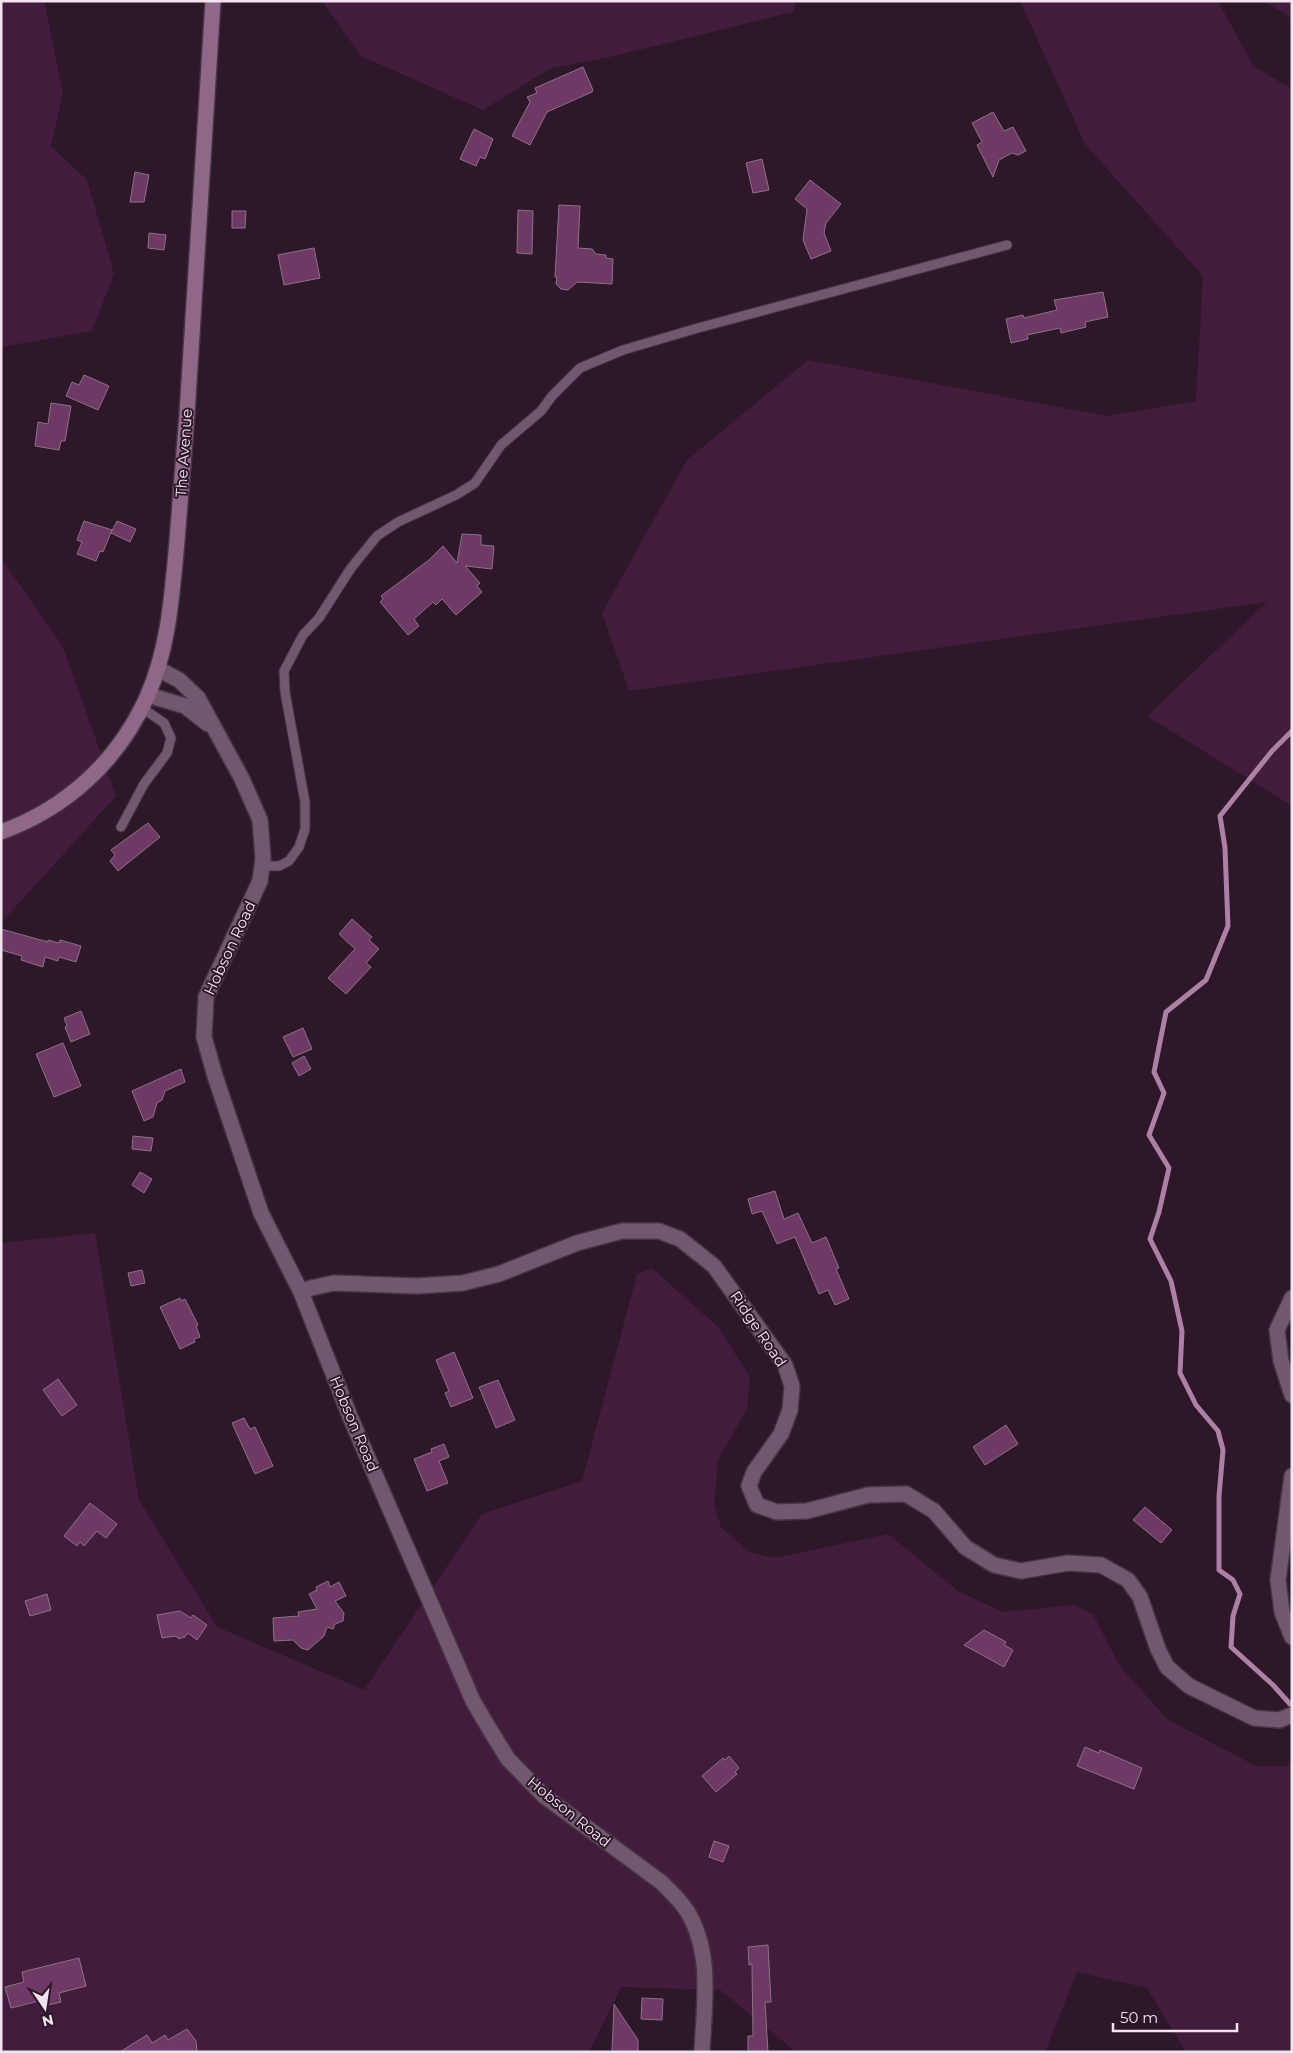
<svg xmlns="http://www.w3.org/2000/svg" width="1293" height="2053" viewBox="0 0 1293 2053" font-family="Montserrat,sans-serif">
	<style>
		.green { fill: #421c3c }
		.lines { fill: none; stroke-linecap: round; stroke-linejoin: round }
		.stream { stroke: #ac81a4; stroke-width: 5 }
		.building { fill: #6e3965; stroke: #8d7287 }
		.lane-casing { stroke: #453443; stroke-width: 11 }
		.street-casing { stroke: #453443; stroke-width: 18 }
		.secondary-casing { stroke: #453443; stroke-width: 18 }
		.lane { stroke: #72586d; stroke-width: 9 }
		.street { stroke: #72586d; stroke-width: 15 }
		.secondary { stroke: #8f6787; stroke-width: 15 }
		.labels { text-anchor: middle; stroke-width: 4; stroke-linejoin: round; paint-order: stroke }
		.street-label { font-size: 15px; fill: #f2e3ef; stroke: #2d1729 }
	</style>
	<rect width="100%" height="100%" fill="#2d1729"/>
	<!-- green -->
	<path class="green" d="M1,1h43l19,92 -12,53 36,34 27,94 -22,57 -91,16z
		M322,1h474l-3,11 -183,45 -59,11 -68,42 -122,-54z
		M1020,1h198l35,65 39,23v717l-145,-90 120,-114 -638,89 -27,-78 85,-153 121,-100 299,56 89,-15 7,-125 -118,-132z
		M1264,1h28v17z
		M1,558l62,89 53,149 -115,127z
		M95,1233l44,267 78,127 147,63 118,-176 100,-33 55,-207 15,-6 66,59 32,50 -3,32 -29,51 -4,44 7,23 28,25 26,6 113,-24 70,57 45,21 71,-7 19,9 26,51 49,55 88,46h30l6,-4v290h-106l-39,-64 -70,-16 -32,80h-249l-76,-62 -99,-3 -32,65h-588v-809z"/>
	<g class="lines">
		<!-- stream -->
		<path class="stream" d="M1290,1704l-17,-19 -42,-38 2,-31 7,-22 -7,-14 -14,-10v-74l4,-46 -5,-19 -22,-26 -16,-32 2,-42 -11,-50 -21,-42 9,-27 10,-44 -20,-33 15,-42 -10,-21 12,-60 40,-32 22,-54 -3,-78 -5,-32 52,-65 20,-20"/>
	</g>
	<!-- building -->
	<path class="building" d="M583,67l10,23 -1,2 -45,20 -17,33 -18,-9 18,-34 -3,-5 10,-4 -2,-5z
		M993,112l11,19 9,-4 13,24 -8,4 -6,-2 -13,7 -6,17 -16,-32 5,-3 -10,-19z
		M474,129l19,10 -8,20 -5,-2 -4,9 -16,-7z
		M762,159l7,31 -16,3 -7,-30z
		M135,172l14,3 -5,27h-14z
		M810,180l31,24 -15,19 -2,10 7,18 -20,8 -8,-19 4,-31 -12,-10z
		M559,205l21,1 -2,42 14,1 4,5 10,1v3l7,1 -1,25 -35,-2 -9,8 -7,-1 -5,-5 1,-7h-2z
		M518,210l15,1 -1,43 -15,-1z
		M232,211h14l-1,17h-13z
		M149,233l17,2 -2,15 -16,-2z
		M314,248l6,30 -36,7 -6,-30z
		M1103,292l5,25 -23,5 1,5 -25,6 -1,-5 -33,7 1,4 -17,4 -5,-24 17,-4 1,3 33,-8 -3,-10z
		M84,375l25,11 -11,24 -32,-14 6,-14 7,3z
		M51,403l20,3 -6,35h-4l-2,9 -24,-4 3,-24 10,2z
		M84,521l28,9 -9,22 -3,-1 -4,10 -19,-7 5,-12 -5,-2z
		M117,521l19,8 -6,13 -19,-9z
		M462,534l19,1v10l13,1 -2,23 -27,-3 15,17 -3,3 5,6 -26,23 -14,-16 -6,6 -3,-3 -19,17 5,7 -11,9 -28,-33 3,-3 -2,-3 48,-36 14,-14 14,17z
		M148,823l12,14 -42,34 -8,-10 5,-6 -4,-5z
		M352,919l20,18 -3,3 10,9 -13,14 5,4 -25,27 -18,-16 27,-29 -16,-15z
		M1,929l47,13v-2l11,3 1,-3 21,6 -5,16 -17,-5 -1,4 -13,-4 -2,10 -22,-7 1,-4 -21,-6z
		M81,1011l9,23 -19,8 -6,-15 2,-1 -3,-8z
		M303,1028l9,21 -19,8 -10,-20z
		M63,1043l18,43 -27,11 -18,-43z
		M304,1056l7,13 -12,7 -7,-13z
		M181,1069l4,13 -20,9 -3,9 -5,3 -4,14 -9,4 -12,-30z
		M133,1136l20,2 -2,13 -19,-2z
		M140,1172l12,7 -8,14 -12,-8z
		M775,1191l9,28 14,-6 14,30 14,-6 13,31 -3,1 13,30 -14,6 -7,-15 -9,4 -24,-57 -18,7 -15,-33 -10,3 -4,-15z
		M142,1270l3,13 -14,3 -3,-13z
		M180,1298l1,3 4,-2 13,26 -2,1 4,11 -6,2 1,3 -15,7 -20,-42z
		M454,1352l19,46 -22,9 -6,-14 4,-2 -13,-31z
		M58,1379l19,26 -15,11 -19,-26z
		M498,1380l17,40 -19,8 -17,-41z
		M244,1418l6,11 5,-2 18,39 -18,8 -23,-51z
		M1006,1425l12,19 -33,21 -12,-18z
		M444,1444l5,13 -10,4 9,22 -21,8 -13,-32 18,-7 -1,-3z
		M90,1503l27,21 -11,14 -9,-7 -13,15 -4,-4 -3,4 -13,-10z
		M1145,1507l27,23 -11,13 -28,-23z
		M328,1581l2,6 9,-5 7,14 -11,5 9,12 -1,8 -8,3 -2,5 -6,-2 -3,9 -16,14 -7,-2 -8,-8 -19,1 -1,-23 26,-2 -1,-4 19,-3 -8,-15 8,-4 -1,-3z
		M47,1594l4,16 -21,6 -5,-15z
		M180,1611l11,7 2,-3 14,10 -10,15 -9,-7 -4,5 -2,-1 -2,2 -5,-3 -13,2 -5,-23z
		M984,1630l22,12 -2,3 9,5 -9,17 -40,-22z
		M1085,1747l14,6 1,-3 42,18 -8,21 -57,-23z
		M729,1756l10,12 -4,4 2,2 -21,18 -14,-16 21,-18 2,2z
		M714,1841l15,5 -6,16 -14,-5z
		M768,1945l3,57h-6l3,50h-20v-16h5l-1,-72 -3,1 -1,-18z
		M79,1958l7,28 -27,7 2,9 -13,3 -1,-6 -36,9 -6,-21 19,-5 -2,-10z
		M642,1998l21,1 -1,21 -21,-1z
		M614,2004l24,36v12h-26z
		M187,2029l9,12 1,11h-77l27,-17 5,8 13,-8 3,5z"/>
	<g class="lines">
		<defs>
			<path id="lane" d="M121,827l23,-43 23,-31 4,-15 -7,-15 -22,-15
				M262,866h17l10,-5 10,-14 6,-18v-27l-20,-110 -1,-21 19,-36 16,-17 32,-50 26,-32 21,-14 58,-27 19,-12 26,-38 40,-34 11,-15 28,-28 43,-18 75,-22 309,-83"/>
			<path id="street" d="M158,669l21,11 19,18 44,81 18,41 3,38 -3,23 -54,116 -2,40 11,39 46,137 40,79 50,127 51,118 71,164 17,29 18,29 36,37 117,86c9,9 19,18 26,29 26,42 17,94 15,141
				M148,695l37,11 23,18
				M301,1292l10,-4 23,-5 83,3 46,-3 36,-9 78,-31 45,-12h37l21,8 34,27 71,99 7,21 -2,24 -9,24 -27,38 -5,14 8,19 20,7 30,-1 61,-16 38,-1 28,17 31,36 29,18 27,6 47,-8 33,2 27,15 12,17 18,52 9,18 22,19 65,32 25,2 13,-5
				M1292,1298l-15,32 4,31 11,34
				M1292,1476l-14,104 4,32 10,25"/>
			<path id="secondary" d="M1,832c66,-24 117,-71 146,-135 22,-49 25,-103 30,-156 3,-42 7,-84 10,-127 8,-137 17,-275 26,-413"/>
		</defs>
		<!-- lane casing -->
		<use href="#lane" class="lane-casing"/>
		<!-- street casing -->
		<use href="#street" class="street-casing"/>
		<!-- secondary casing -->
		<use href="#secondary" class="secondary-casing"/>
		<!-- lane -->
		<use href="#lane" class="lane"/>
		<!-- street -->
		<use href="#street" class="street"/>
		<!-- secondary -->
		<use href="#secondary" class="secondary"/>
	</g>
	<g class="labels">
		<!-- street labels -->
		<g class="street-label">
			<text transform="translate(184 453) rotate(-86)" y="5">The Avenue</text>
			<text transform="translate(230 948) rotate(-65)" y="5">Hobson Road</text>
			<text transform="translate(758 1329) rotate(56)" y="5">Ridge Road</text>
			<text transform="translate(354 1424) rotate(67)" y="5">Hobson Road</text>
			<text transform="translate(569 1812) rotate(39)" y="5">Hobson Road</text>
		</g>
	</g>
	<!-- border -->
	<rect width="1293" height="2053" fill="none" stroke="#f2e3ef" stroke-width="5"/>
	<!-- north arrow -->
	<g transform="translate(45 2008) rotate(167)" stroke="#2d1729" stroke-width="4" paint-order="stroke">
	<path d="M0-4L9 19L0 12L-9 19Z" fill="#f2e3ef"/>
	<text y="-8" font-size="14" font-weight="bold" text-anchor="middle" fill="#f2e3ef">N</text>
	</g>
	<!-- scale -->
	<path d="M1113 2023v8h124v-8" fill="none" stroke="#f2e3ef" stroke-width="2.5"/>
	<text x="1120" y="2023" font-size="15" fill="#f2e3ef" stroke="#2d1729" stroke-width="4" paint-order="stroke">50 m</text>
</svg>
